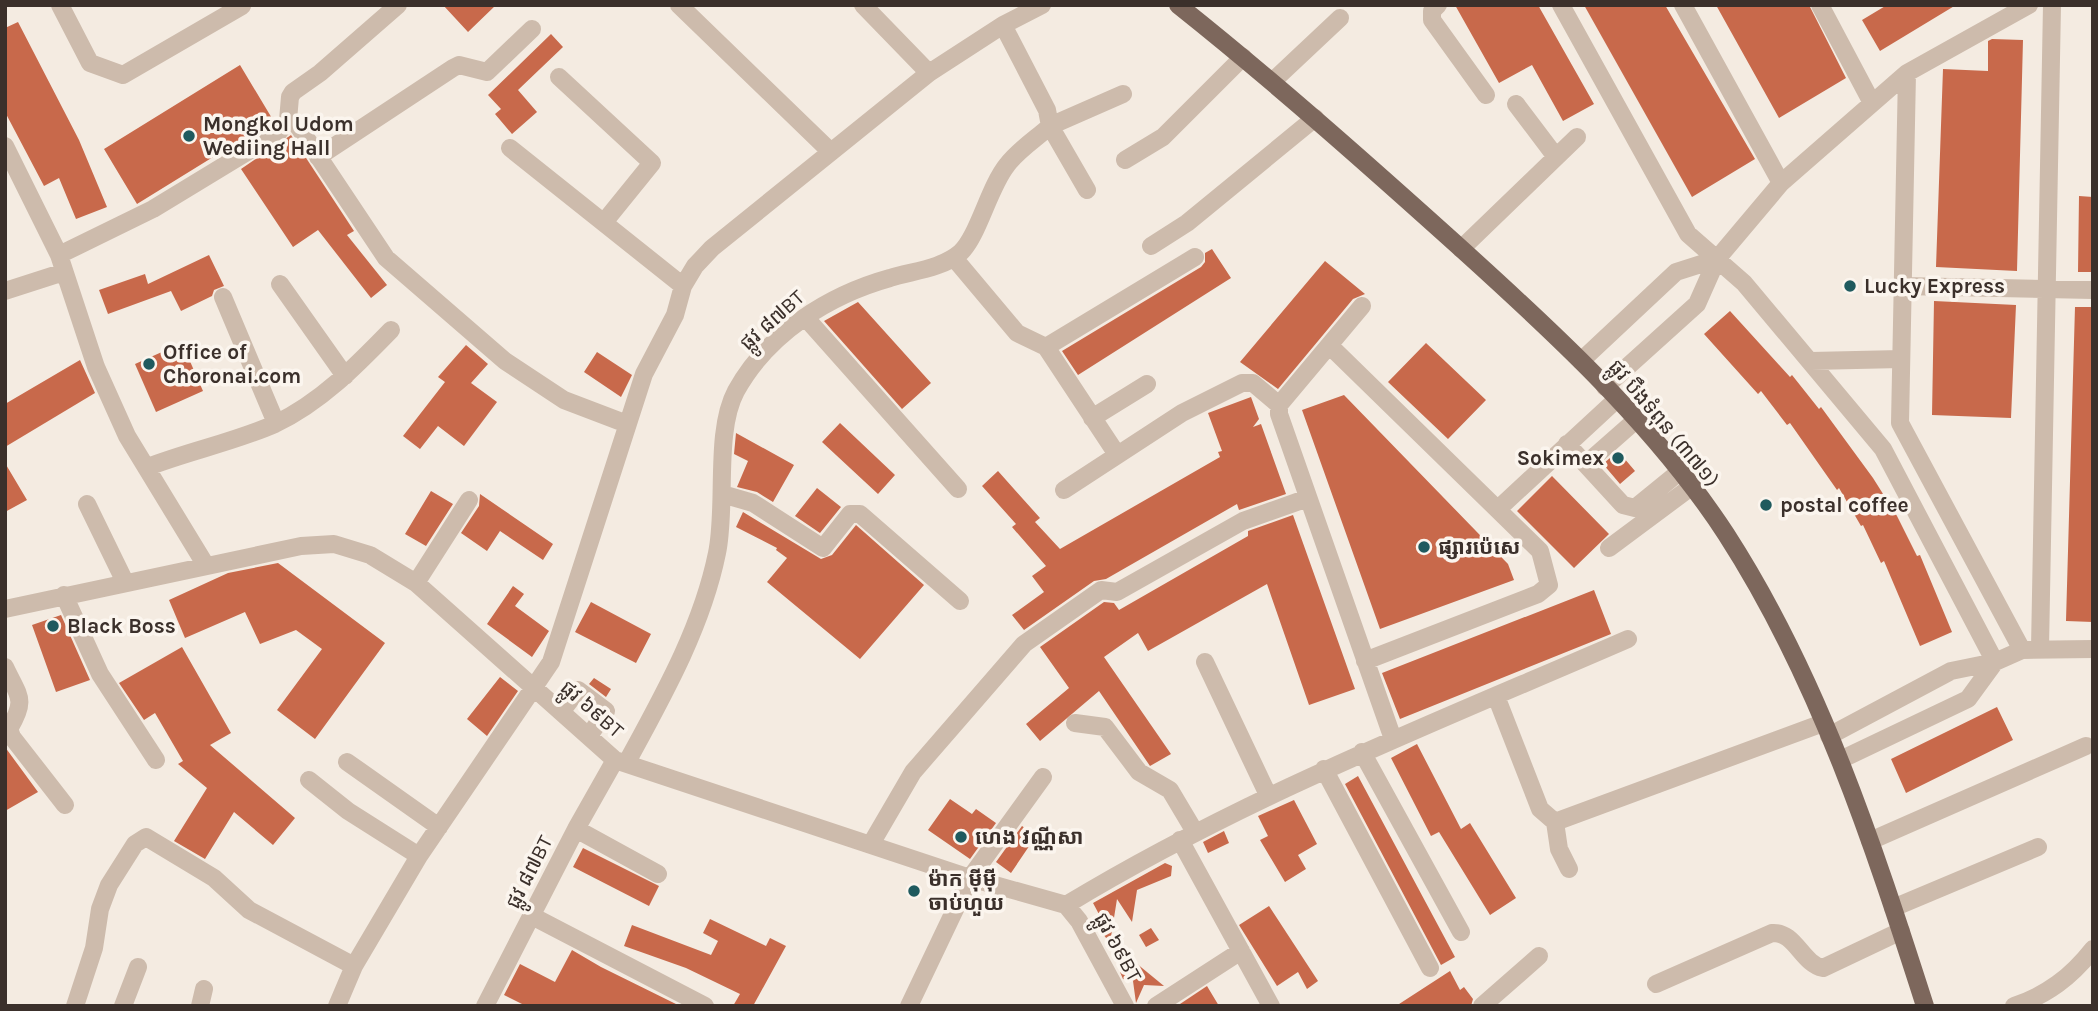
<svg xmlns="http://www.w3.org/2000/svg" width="2098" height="1011" viewBox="0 0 2098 1011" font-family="Karla,'Noto Sans Khmer',sans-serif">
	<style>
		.building { fill: #c8694b }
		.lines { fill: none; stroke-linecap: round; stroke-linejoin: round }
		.minor { stroke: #cdbbac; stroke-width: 18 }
		.major { stroke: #7d675c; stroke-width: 18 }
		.poi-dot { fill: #1f5a5e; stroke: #fbf5ee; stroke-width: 2.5 }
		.labels { text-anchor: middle; stroke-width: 7; stroke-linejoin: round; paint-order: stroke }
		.poi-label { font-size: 21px; font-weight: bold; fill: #3b302b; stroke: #fbf5ee; text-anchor: start }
		.street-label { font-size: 21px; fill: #3b302b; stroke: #fbf5ee }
	</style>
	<rect width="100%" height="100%" fill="#f4ebe1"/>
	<!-- building -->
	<path class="building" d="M443,5h53l-28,27z
		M1455,5h83l56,99 -31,17 -31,-56 -33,18z
		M1584,5h81l90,154 -63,38z
		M1716,5h93l37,73 -67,40z
		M1887,5h69l-76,46 -18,-31z
		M18,22l61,118 28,67 -31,12 -17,-41 -15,8 -39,-74v-84z
		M551,34l12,13 -45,43 19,22 -25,22 -17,-20 6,-5 -13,-14z
		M1992,39l31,1 -6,231 -81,-4 7,-198 45,2v-30z
		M240,65l33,55 -136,84 -33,-55z
		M291,135l63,96 -7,4 40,50 -16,13 -53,-68 -25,17 -52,-78z
		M2079,196l14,1v75h-15z
		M1212,249l19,29 -153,97 -16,-24 139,-84 4,-5v-9z
		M209,255l15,31 -10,4 -2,6 -31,15 -10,-20 -63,23 -9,-24 46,-16 3,10z
		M1325,261l40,33 -12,5 -75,90 -38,-27z
		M1934,301l82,4 -5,113 -79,-3z
		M858,302l73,81 -29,26 -78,-88z
		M2075,307h18v315l-27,-1z
		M1730,311l60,66 2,-2 27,34 2,-2 52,71 24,38 20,40 3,-1 32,77 -32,14 -36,-85 -3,2 -18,-38 -2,1 -22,-38 -2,2 -47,-67 -3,2 -26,-34 -3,3 -54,-60z
		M182,343l21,48 -47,21 -21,-48z
		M1426,343l60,57 -38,39 -60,-57z
		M466,345l22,19 -17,19 26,19 -33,44 -26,-20 -18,23 -17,-13 42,-54 -7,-5z
		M597,352l35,23 -11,22 -37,-25z
		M80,360l15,33 -90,54v-43z
		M1344,395l164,169 6,16 -134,49 -78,-219z
		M1251,397l8,22 -6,8 8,-3 25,70 -47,16 -2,-6 -131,75 -12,2 -70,49 -12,-15 32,-23 -12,-16 14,-10 -34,-39 4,-3 -34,-38 16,-15 42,47 -5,4 25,27 160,-92 -2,-5 4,-1 -14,-38z
		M840,423l55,52 -17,19 -56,-52z
		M736,433l58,32 -21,37 -16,-10 -20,-5 11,-26 -14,-7z
		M1618,451l17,20 -15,13 -17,-20z
		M5,463l22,37 -22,12z
		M1552,476l57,58 -35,34 -57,-57z
		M817,488l24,19 -21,26 -25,-17z
		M431,491l22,13 -27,42 -21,-12z
		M480,494l73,50 -10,16 -43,-29 -13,20 -26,-18 18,-27z
		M743,512l78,47 11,-4 24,-30 68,60 -64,74 -93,-77 20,-24 -11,-8 1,-2 -41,-21z
		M1293,515l62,174 -46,16 -42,-121 -119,67 -10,-18 -34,24 67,97 -21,12 -51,-75 -59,50 -14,-17 43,-36 -29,-41 64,-45 10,1 5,7 129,-74v-5z
		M278,563l107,80 -70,96 -38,-29 45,-61 -26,-19 -36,14 -15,-32 -60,26 -16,-38 59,-27z
		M513,586l11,8 -9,12 34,25 -17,26 -45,-33z
		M1594,590l17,44 -211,85 -18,-46z
		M591,602l60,32 -15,29 -61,-31z
		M61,615l29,65 -34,12 -24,-67z
		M182,647l49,86 -21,12 85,73 -22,27 -39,-33 -29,47 -31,-18 33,-53 -29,-24 5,-3 -28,-48 -11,7 -25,-37z
		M500,677l18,14 -31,45 -20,-17z
		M594,678l17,11 -5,8 -17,-13z
		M1997,707l16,33 -107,53 -15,-34z
		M1417,744l44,85 9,-6 46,75 -26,17 -51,-83 -8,4 -40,-78z
		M5,747l33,45 -33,19z
		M1358,776l97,181 -14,8 -96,-181z
		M950,799l22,15 4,-5 20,14 -26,36 -42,-29z
		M1294,800l23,44 -19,11 8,14 -21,13 -25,-42 8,-4 -10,-20z
		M1022,826l14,10 -25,37 -15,-11z
		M1224,831l5,12 -21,10 -5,-11z
		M583,848l76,38 -10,20 -76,-39z
		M1165,863l7,3 -1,10 -34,14 -5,32 -15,-23 -7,44 -14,-18 5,-7 -8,-15z
		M1269,906l49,75 -11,8 -9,-17 -21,14 -38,-61z
		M710,919l56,27 4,-8 16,8 -33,60h-20l7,-12 -54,-26 -62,-22 8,-21 79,30 7,-14 -15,-8z
		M1151,928l8,12 -13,7 -7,-12z
		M572,950l29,17 79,39h-154l-22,-11 16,-31 35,18z
		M1125,954l39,32 -20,-1 -8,18 -3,-22 -10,-2 -3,-7z
		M1450,971l10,19 4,-3 9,12 -2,7h-75z
		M1207,986l12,20h-38l-1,-2z"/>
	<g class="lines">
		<!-- minor -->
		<path class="minor" d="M60,5l30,58 33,12 119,-69
			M679,5l152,147
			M863,5l66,68
			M1438,5l-6,6v9l54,75
			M1561,5l127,229 56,49 139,166 112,213
			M1683,5l98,178
			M1820,5l52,98
			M1907,73l-7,350 122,227
			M559,77l93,86 -47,58
			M1273,81l67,-63
			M1516,104l40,53
			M288,120l10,6 88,132 119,103 59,39 63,24
			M5,146l54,109 37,112 31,69 78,128
			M510,148l173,138
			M318,157l135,-89 6,-3 28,7 45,-43
			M1125,160l38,-23 80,-80
			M1087,190l-37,-64 73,-32
			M1151,246l36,-23 128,-105
			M1461,249l116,-112
			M59,255l94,-46 125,-76 10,-13 2,-23 3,-5 27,-19 78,-68
			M954,258l63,75 29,14 70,106
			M280,284l65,92
			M1903,286l190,4
			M5,291l59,-19
			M223,297l53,126
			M1362,306l-83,99v9l114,325
			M805,317l153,172
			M1330,346l210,205 9,34 -11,9 -173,67
			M1046,347l149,-90
			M1581,361l95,-89 41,-13
			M1811,361l90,-2
			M1605,387l92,-83 20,-45 64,-76 126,-110 122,-68
			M1092,418l55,-34
			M1567,444l56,61 12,3 43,-35
			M1586,464l50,-44
			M148,467c41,-16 86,-25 127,-43 46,-22 81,-58 116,-94
			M1064,490l118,-77 60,-30h11l26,22
			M722,494l31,9 70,45 27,-34h10l100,87
			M87,504l38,78
			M1498,509l119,-110
			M1609,548l82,-61
			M416,583l53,-83
			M64,595l36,79 56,86
			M5,609l296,-63 33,-2 36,11 46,28 199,177 355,118 96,27 13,16 46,85
			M2040,648l12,-643
			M1205,662l63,133
			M5,667c14,30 22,32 4,62l3,8 53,68
			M1496,696l44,113 15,13 268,-99
			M561,712l17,-22 28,21 -17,25
			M1075,723l30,4 34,45 31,18 25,42
			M1829,736l122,-65 44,-9 27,-12 71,-1
			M1362,752l99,180
			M1840,760l128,-61 27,-37
			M347,762l92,65
			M627,762c36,-66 75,-135 90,-209 10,-47 -3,-121 19,-162 32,-58 93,-96 154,-113 22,-7 51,-9 70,-25 18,-16 29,-66 47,-88 11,-15 30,-27 43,-39l-3,-16 -44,-85
			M1324,769l106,199
			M309,780l39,31 71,45
			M1555,822l4,27 10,20
			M576,829l82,45
			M1180,840l91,166
			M1870,841l216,-95
			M871,844l42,-72 111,-128 77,-54 16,2 126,-71 65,-23
			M1066,905c178,-108 371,-183 562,-266
			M1893,908l145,-61
			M532,916l173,90
			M1656,984l116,-51c23,-2 30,31 51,35l78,-37
			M75,1006l19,-58 6,-39 9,-24 26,-41 11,-7 68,41 35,32 105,56
			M123,1006l15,-39
			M200,1006l4,-17
			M337,1006l17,-40 65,-110 132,-194 93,-288 31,-59 8,-29 12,-20 17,-18 217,-175 74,-48 39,-20
			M485,1006l91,-177 39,-69
			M909,1006l61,-128 73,-101
			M1156,1006l85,-55
			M1482,1006l57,-50
			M2014,1006c33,-11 57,-29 79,-57"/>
		<!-- major -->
		<path class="major" d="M1178,5c93,74 180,151 268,230 99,89 207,187 280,299 93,144 147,310 199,472"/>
	</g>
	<!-- markers -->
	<g class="poi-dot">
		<circle cx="189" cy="136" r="7"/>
		<circle cx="1850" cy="286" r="7"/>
		<circle cx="149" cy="364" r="7"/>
		<circle cx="1618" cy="458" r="7"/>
		<circle cx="1766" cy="505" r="7"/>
		<circle cx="1424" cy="547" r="7"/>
		<circle cx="53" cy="626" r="7"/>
		<circle cx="961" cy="837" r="7"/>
		<circle cx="914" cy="891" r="7"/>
	</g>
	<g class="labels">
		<!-- poi labels -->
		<g class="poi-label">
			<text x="203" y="131">Mongkol Udom<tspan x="203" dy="24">Wediing Hall</tspan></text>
			<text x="1864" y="293">Lucky Express</text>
			<text x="163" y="359">Office of<tspan x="163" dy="24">Choronai.com</tspan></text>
			<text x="1604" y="465" text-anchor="end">Sokimex</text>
			<text x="1780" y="512">postal coffee</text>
			<text x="1438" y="554">ផ្សារប៉េសេ</text>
			<text x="67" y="633">Black Boss</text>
			<text x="975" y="844">ហេង វណ្ណីសា</text>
			<text x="928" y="886">ម៉ាក ម៉ីម៉ី<tspan x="928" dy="24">ចាប់ហួយ</tspan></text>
		</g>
		<!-- street labels -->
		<g class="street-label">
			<text transform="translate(772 320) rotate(-42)" y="7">ផ្លូវ ៨៧BT</text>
			<text transform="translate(1664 423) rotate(50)" y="7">ផ្លូវ បឹងទំពុន (៣៧១)</text>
			<text transform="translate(592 709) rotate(41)" y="7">ផ្លូវ ៦៩BT</text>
			<text transform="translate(529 872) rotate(-63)" y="7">ផ្លូវ ៨៧BT</text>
			<text transform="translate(1118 947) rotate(61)" y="7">ផ្លូវ ៦៩BT</text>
		</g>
	</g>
	<!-- border -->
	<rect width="2098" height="1011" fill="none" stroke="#3b302b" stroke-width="14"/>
</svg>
